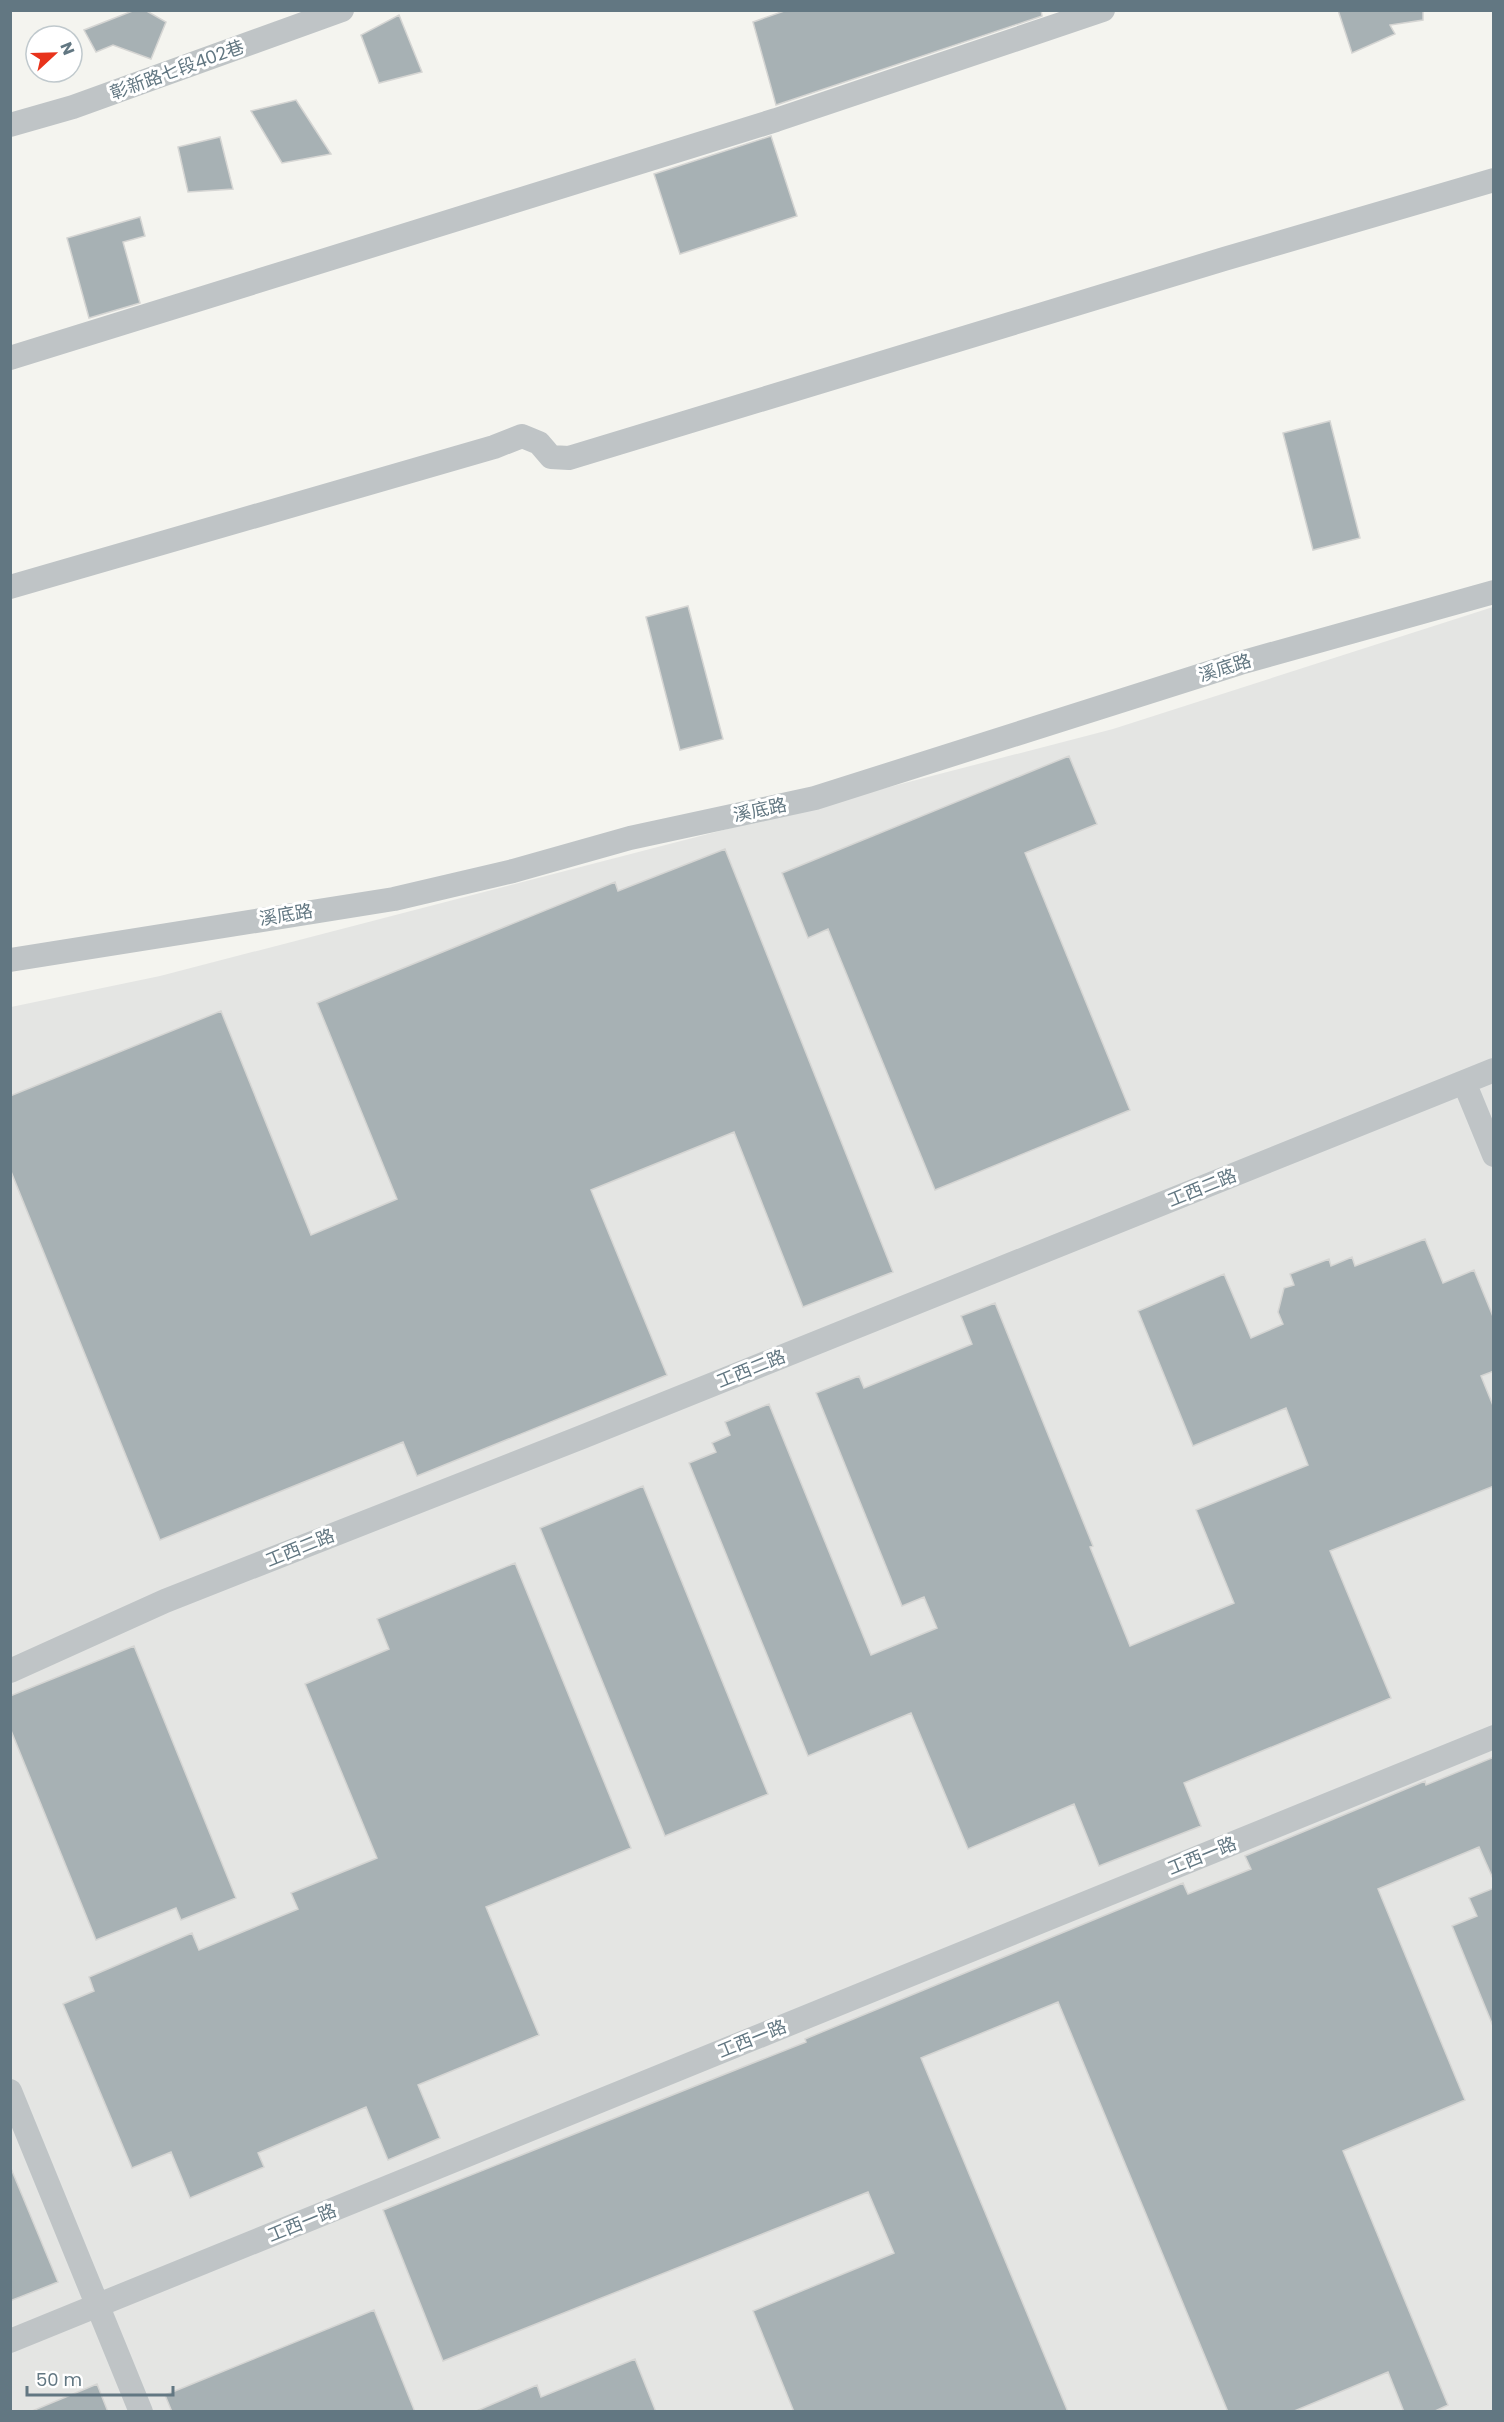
<svg xmlns="http://www.w3.org/2000/svg" width="1504" height="2422" viewBox="0 0 1504 2422" font-family="Poppins,'Noto Sans TC',sans-serif">
	<style>
		.built { fill: #e4e5e3 }
		.building { fill: #a7b1b4; stroke: #d5d5d3; stroke-width: 1.5 }
		.lines { fill: none; stroke-linecap: round; stroke-linejoin: round }
		.minor { stroke: #bfc4c6; stroke-width: 24 }
		.labels { text-anchor: middle; stroke-width: 6; stroke-linejoin: round; paint-order: stroke }
		.street-label { font-size: 18px; fill: #627782; stroke: #fff }
	</style>
	<rect width="100%" height="100%" fill="#f4f4ef"/>
	<!-- built -->
	<path class="built" d="M1493,607v1804l-1482,1v-1405l149,-31 953,-247z"/>
	<!-- building -->
	<path class="building" d="M135,10h10l21,12 -15,37 -38,-14 -17,7 -12,-22z
		M787,10h254l1,6 -266,89 -23,-83z
		M1338,10h85v10l-33,5 5,9 -43,19z
		M399,15l23,57 -43,11 -18,-48z
		M296,100l35,54 -49,9 -31,-52z
		M771,136l26,80 -117,38 -26,-80z
		M220,137l13,52 -45,3 -10,-45z
		M140,217l5,19 -22,6 17,61 -51,15 -22,-80z
		M1330,421l30,117 -47,12 -30,-117z
		M688,606l35,133 -43,11 -34,-133z
		M1069,756l28,68 -72,29 105,257 -195,80 -107,-261 -20,9 -26,-65z
		M725,849l168,423 -90,35 -69,-175 -143,58 76,185 -250,101 -14,-34 -243,98 -150,-371v-73l211,-85 90,224 86,-36 -80,-196 298,-121 3,9z
		M1425,1239l18,44 31,-13 20,49v52l-13,5 13,32v78l-164,65 61,147 -207,85 17,43 -102,40 -25,-62 -106,45 -57,-136 -103,43 -119,-293 27,-11 -4,-9 18,-8 -5,-13 44,-18 102,251 66,-27 -13,-31 -22,9 -86,-213 43,-17 5,12 108,-44 -11,-28 34,-13 98,243 -3,1 40,99 104,-43 -38,-93 112,-45 -22,-57 -93,38 -55,-135 86,-37 27,64 32,-14 -5,-12 6,-24 10,-3 -4,-11 39,-15 2,7 21,-9 3,9z
		M643,1486l125,308 -103,42 -125,-308z
		M515,1563l116,285 -145,59 53,128 -121,50 22,53 -52,22 -22,-53 -108,46 6,14 -74,31 -19,-46 -39,16 -69,-164 31,-13 -5,-14 103,-44 7,17 99,-41 -7,-16 86,-35 -72,-174 84,-35 -12,-30z
		M134,1646l102,252 -55,22 -5,-12 -80,32 -86,-212v-32z
		M1494,1757v124l-15,-34 -101,42 87,211 -122,51 105,254 -15,7h-29l-16,-40 -96,40h-64l-170,-410 -137,56 147,354h-274l-41,-101 141,-58 -26,-61 -425,169 -60,-151 423,-168 -1,-3 378,-156 5,11 63,-25 -6,-13 180,-75 1,4z
		M1494,1888v138h-1l-41,-100 25,-10 -8,-18z
		M10,2166l48,116 -48,19z
		M374,2310l41,102h-243l-7,-17z
		M635,2359l21,53h-182l63,-27 4,12z
		M97,2384l11,28h-76v-1z"/>
	<g class="lines">
		<!-- minor -->
		<path class="minor" d="M10,125l63,-18 269,-97
			M10,358l766,-238 327,-110
			M10,587l484,-140 28,-11 17,7 12,14 18,1 655,-199 270,-79
			M10,960l384,-61 119,-28 117,-33 185,-40 425,-135 254,-71
			M1464,1082l30,73
			M10,1671l155,-70 417,-164 912,-367
			M10,2091l131,321
			M10,2341l1484,-604"/>
	</g>
	<g class="labels">
		<!-- street labels -->
		<g class="street-label">
			<text transform="translate(177 70) rotate(-20)" y="6">彰新路七段402巷</text>
			<text transform="translate(1225 668) rotate(-17)" y="6">溪底路</text>
			<text transform="translate(760 810) rotate(-12)" y="6">溪底路</text>
			<text transform="translate(286 915) rotate(-9)" y="6">溪底路</text>
			<text transform="translate(1202 1188) rotate(-22)" y="6">工西二路</text>
			<text transform="translate(751 1369) rotate(-22)" y="6">工西二路</text>
			<text transform="translate(300 1548) rotate(-22)" y="6">工西二路</text>
			<text transform="translate(1202 1856) rotate(-22)" y="6">工西一路</text>
			<text transform="translate(752 2039) rotate(-22)" y="6">工西一路</text>
			<text transform="translate(302 2223) rotate(-22)" y="6">工西一路</text>
		</g>
	</g>
	<!-- border -->
	<rect width="1504" height="2422" fill="none" stroke="#627782" stroke-width="24"/>
	<!-- north arrow -->
	<g transform="translate(54 54) rotate(68)"><circle r="28" fill="#ffffff" stroke="#c0c9cd" stroke-width="1.5"/>
	<path d="M0-4.5L10 22L0 15L-10 22Z" fill="#e8331b"/>
	<text y="-9" font-size="16" font-weight="bold" text-anchor="middle" fill="#627782">N</text>
	</g>
	<!-- scale -->
	<path d="M27 2386v9h146v-9" fill="none" stroke="#627782" stroke-width="3"/>
	<text x="36" y="2386" font-size="18" fill="#627782" stroke="#ffffff" stroke-width="4.5" paint-order="stroke">50 m</text>
</svg>
